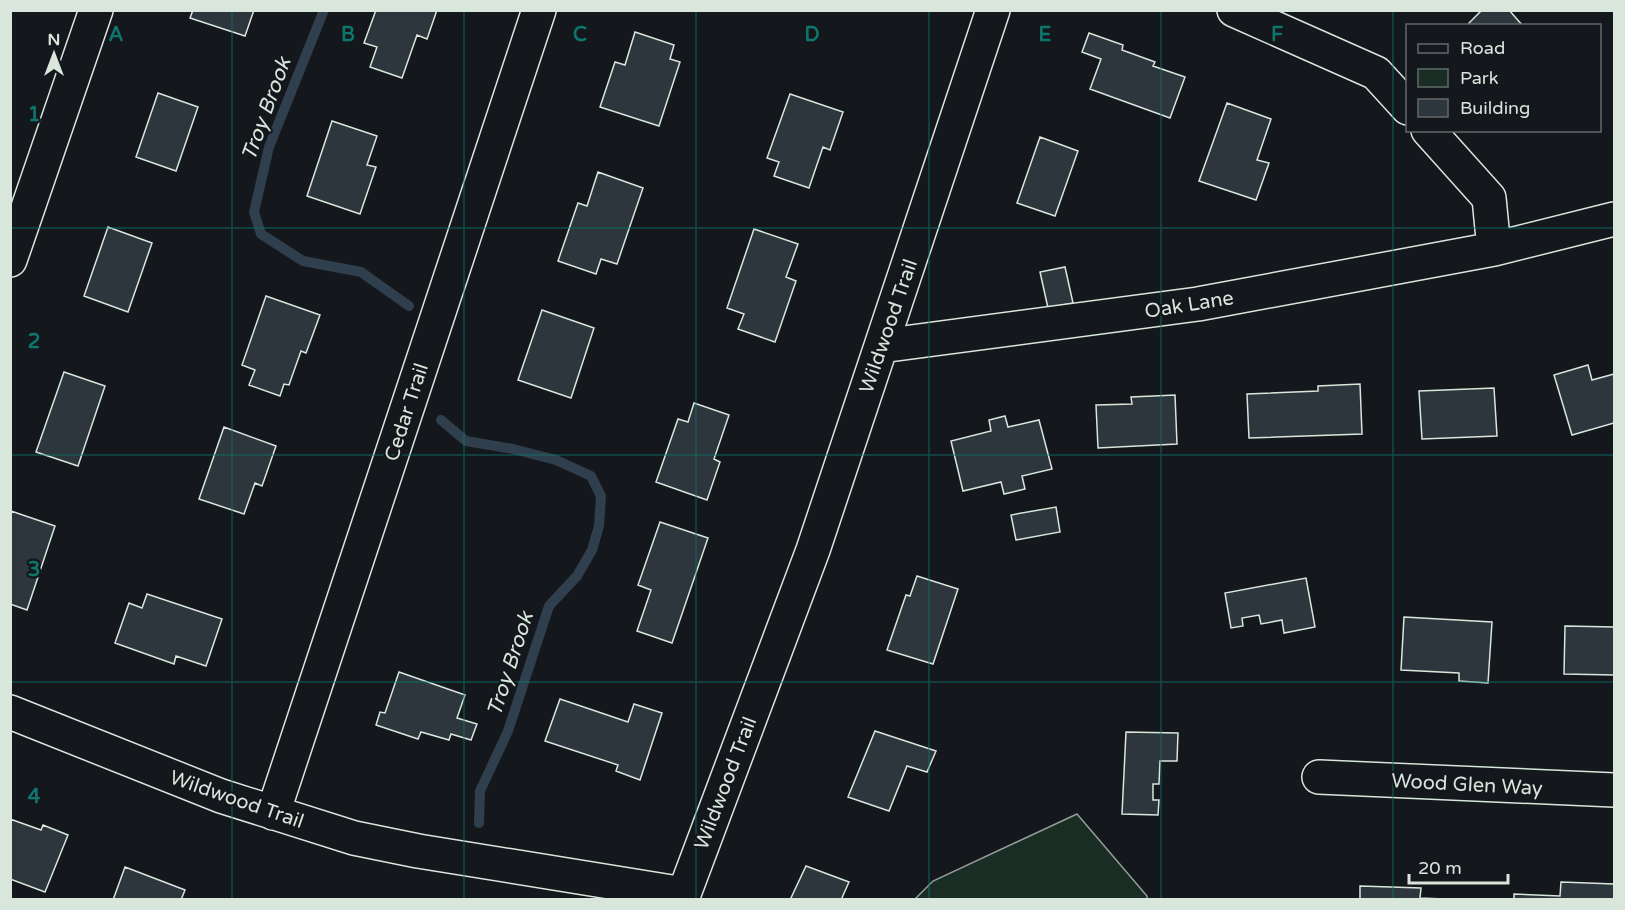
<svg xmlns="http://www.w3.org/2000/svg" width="1625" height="910" viewBox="0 0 1625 910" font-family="'Varela Round',sans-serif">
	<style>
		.green { fill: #1a2d24; stroke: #939e99; stroke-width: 1.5 }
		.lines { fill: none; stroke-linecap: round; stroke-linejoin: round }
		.stream { stroke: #2f3f4d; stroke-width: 10 }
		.building { fill: #2c363c; stroke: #d8e6dc; stroke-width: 1.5 }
		.minor-casing { stroke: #d8e6dc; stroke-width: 36 }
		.minor { stroke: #14181c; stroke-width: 33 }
		.grid { fill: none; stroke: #0f766e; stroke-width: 1.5; stroke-opacity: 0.55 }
		.labels { text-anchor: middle; stroke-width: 4.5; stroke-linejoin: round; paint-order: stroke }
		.street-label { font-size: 20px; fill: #d8e6dc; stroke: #14181c }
		.water-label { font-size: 21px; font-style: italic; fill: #d8e6dc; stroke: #14181c }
		.grid-label { font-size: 20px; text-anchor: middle; font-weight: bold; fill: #0f766e; stroke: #14181c; stroke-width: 4.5; stroke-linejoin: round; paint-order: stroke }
	</style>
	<rect width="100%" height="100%" fill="#14181c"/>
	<!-- green -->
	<path class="green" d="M1077,814l70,82v3h-232l18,-18z"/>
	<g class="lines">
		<!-- stream -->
		<path class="stream" d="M324,10l-55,137 -15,65 7,22 42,27 58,11 48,34
			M441,420l25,21 47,8 43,11 35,16 10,20 -2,30 -7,24 -15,26 -28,30 -41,125 -28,60 -1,32"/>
	</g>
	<!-- building -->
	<path class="building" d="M193,10h61l-9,26 -55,-18z
		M376,10h61l-10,29 -10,-4 -15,43 -32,-11 7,-20 -13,-4z
		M1482,10h27l14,16h-52l-2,-3z
		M635,32l39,13 -4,14 10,3 -21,64 -59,-19 15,-45 10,3z
		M1089,33l34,12 -1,5 33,12 -2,4 32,11 -15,41 -80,-29 11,-30 -19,-7z
		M158,93l40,14 -22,64 -40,-14z
		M790,94l53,18 -13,38 -7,-3 -14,41 -35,-12 5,-14 -12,-4z
		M1227,103l44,16 -14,41 12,3 -13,37 -57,-19z
		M332,121l45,15 -10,29 9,2 -16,47 -53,-18z
		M1040,137l38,14 -23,65 -38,-13z
		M598,172l45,16 -26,76 -16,-5 -5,15 -38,-13 20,-58 9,3z
		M108,227l44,16 -24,69 -44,-16z
		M754,229l44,15 -12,33 10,4 -21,61 -37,-13 6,-15 -17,-6z
		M1065,267l8,36 -25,5 -8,-36z
		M266,296l54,19 -14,38 -5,-2 -12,34 -5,-1 -4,12 -31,-11 6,-15 -13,-5z
		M542,310l52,18 -23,70 -53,-18z
		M1588,365l4,15 22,-6v49l-42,12 -18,-60z
		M64,372l41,14 -27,80 -42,-14z
		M1360,384l2,50 -113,4 -2,-44 71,-3v-5z
		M1494,388l3,48 -75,3 -3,-48z
		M1175,395l2,49 -79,4 -2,-43 36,-1 -1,-7z
		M694,403l35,12 -15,44 6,3 -13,38 -51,-18 22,-63 10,3z
		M1005,416l3,11 31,-7 13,49 -30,7 3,13 -21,5 -3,-12 -38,9 -12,-50 40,-10 -2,-11z
		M224,427l52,19 -14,40 -7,-3 -11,31 -45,-15z
		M1056,507l4,25 -44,8 -5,-25z
		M11,511l44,15 -28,84 -17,-6z
		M660,522l48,16 -36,105 -35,-12 14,-41 -13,-5z
		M917,576l41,13 -25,75 -46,-14 19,-55 4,1z
		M1306,578l9,49 -31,6 -2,-13 -21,4 -2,-9 -17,3 1,8 -12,2 -6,-35z
		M147,594l75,25 -16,47 -30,-10 -2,8 -59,-21 14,-40 13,5z
		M1404,617l88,5 -4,61 -29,-2v-8l-58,-3z
		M1565,626l49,1v48l-50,-1z
		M399,672l66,23 -8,23 20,6 -6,16 -20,-6 -2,6 -28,-8 -3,7 -42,-14 4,-13 5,1z
		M560,699l68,23 6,-18 28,9 -22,67 -24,-9 2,-6 -73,-24z
		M875,731l61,20 -9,21 -20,-6 -18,45 -41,-14z
		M1126,732l52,1 -1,28h-17l-1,23h-6v16h6l-1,15 -36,-1z
		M10,819l31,11 2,-5 25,10 -23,57 -35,-13z
		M806,866l43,16 -8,18h-51z
		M125,867l60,23 -4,10h-68z
		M1561,882l53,2v16h-100v-6l46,2z
		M1360,886l61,2 -1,10 49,2h-109z"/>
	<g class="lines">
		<defs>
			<path id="minor" d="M1234,10l142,63 32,35
				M1428,130l61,68 5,51
				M10,260l86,-250
				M881,346l317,-42 296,-55 120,-30
				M10,712l211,84 133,42 64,13 266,43 129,-344 180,-540
				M1319,777l295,13
				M273,813l266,-803"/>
		</defs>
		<!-- minor casing -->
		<use href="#minor" class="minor-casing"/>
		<!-- minor -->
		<use href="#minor" class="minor"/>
	</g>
	<!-- grid -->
	<path class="grid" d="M232,10v890M464,10v890M696,10v890M929,10v890M1161,10v890M1393,10v890M10,228h1604M10,455h1604M10,682h1604"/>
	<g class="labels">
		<!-- street labels -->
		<g class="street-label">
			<text transform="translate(1189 304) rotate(-9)" y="7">Oak Lane</text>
			<text transform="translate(888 326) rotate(-71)" y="7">Wildwood Trail</text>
			<text transform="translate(406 412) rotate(-72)" y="7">Cedar Trail</text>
			<text transform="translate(725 783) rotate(-69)" y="7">Wildwood Trail</text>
			<text transform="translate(1467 784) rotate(3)" y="7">Wood Glen Way</text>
			<text transform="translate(237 799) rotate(19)" y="7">Wildwood Trail</text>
		</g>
		<!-- water labels -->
		<g class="water-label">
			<text transform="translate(266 109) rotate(-70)" y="7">Troy Brook</text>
			<text transform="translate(510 664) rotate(-72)" y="7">Troy Brook</text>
		</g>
	</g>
	<g class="grid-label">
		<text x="116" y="41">A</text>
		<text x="348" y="41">B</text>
		<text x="580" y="41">C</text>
		<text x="812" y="41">D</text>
		<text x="1045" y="41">E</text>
		<text x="1277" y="41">F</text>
		<text x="34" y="121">1</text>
		<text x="34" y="348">2</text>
		<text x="34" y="576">3</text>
		<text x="34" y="803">4</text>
	</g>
	<!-- border -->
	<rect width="1625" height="910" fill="none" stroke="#d8e6dc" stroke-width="24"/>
	<!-- legend -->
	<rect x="1406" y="24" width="195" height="108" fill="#14181c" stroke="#626a69" stroke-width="1.5"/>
	<rect x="1418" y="44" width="30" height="9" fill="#14181c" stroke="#626a69" stroke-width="1.5"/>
	<text x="1460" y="54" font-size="18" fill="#d8e6dc">Road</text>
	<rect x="1418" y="69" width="30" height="18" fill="#1a2d24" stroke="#626a69" stroke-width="1.5"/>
	<text x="1460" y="84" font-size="18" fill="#d8e6dc">Park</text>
	<rect x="1418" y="99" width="30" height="18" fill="#2c363c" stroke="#626a69" stroke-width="1.5"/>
	<text x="1460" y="114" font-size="18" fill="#d8e6dc">Building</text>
	<!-- north arrow -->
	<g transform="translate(54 54)" stroke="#14181c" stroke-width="4.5" paint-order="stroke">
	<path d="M0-4.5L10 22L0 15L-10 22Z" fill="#d8e6dc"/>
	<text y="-9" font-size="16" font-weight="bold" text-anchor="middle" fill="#d8e6dc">N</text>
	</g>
	<!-- scale -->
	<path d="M1409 874v9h99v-9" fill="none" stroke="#d8e6dc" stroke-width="3"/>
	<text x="1418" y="874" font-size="18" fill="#d8e6dc" stroke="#14181c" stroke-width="4.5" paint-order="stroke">20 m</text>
</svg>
